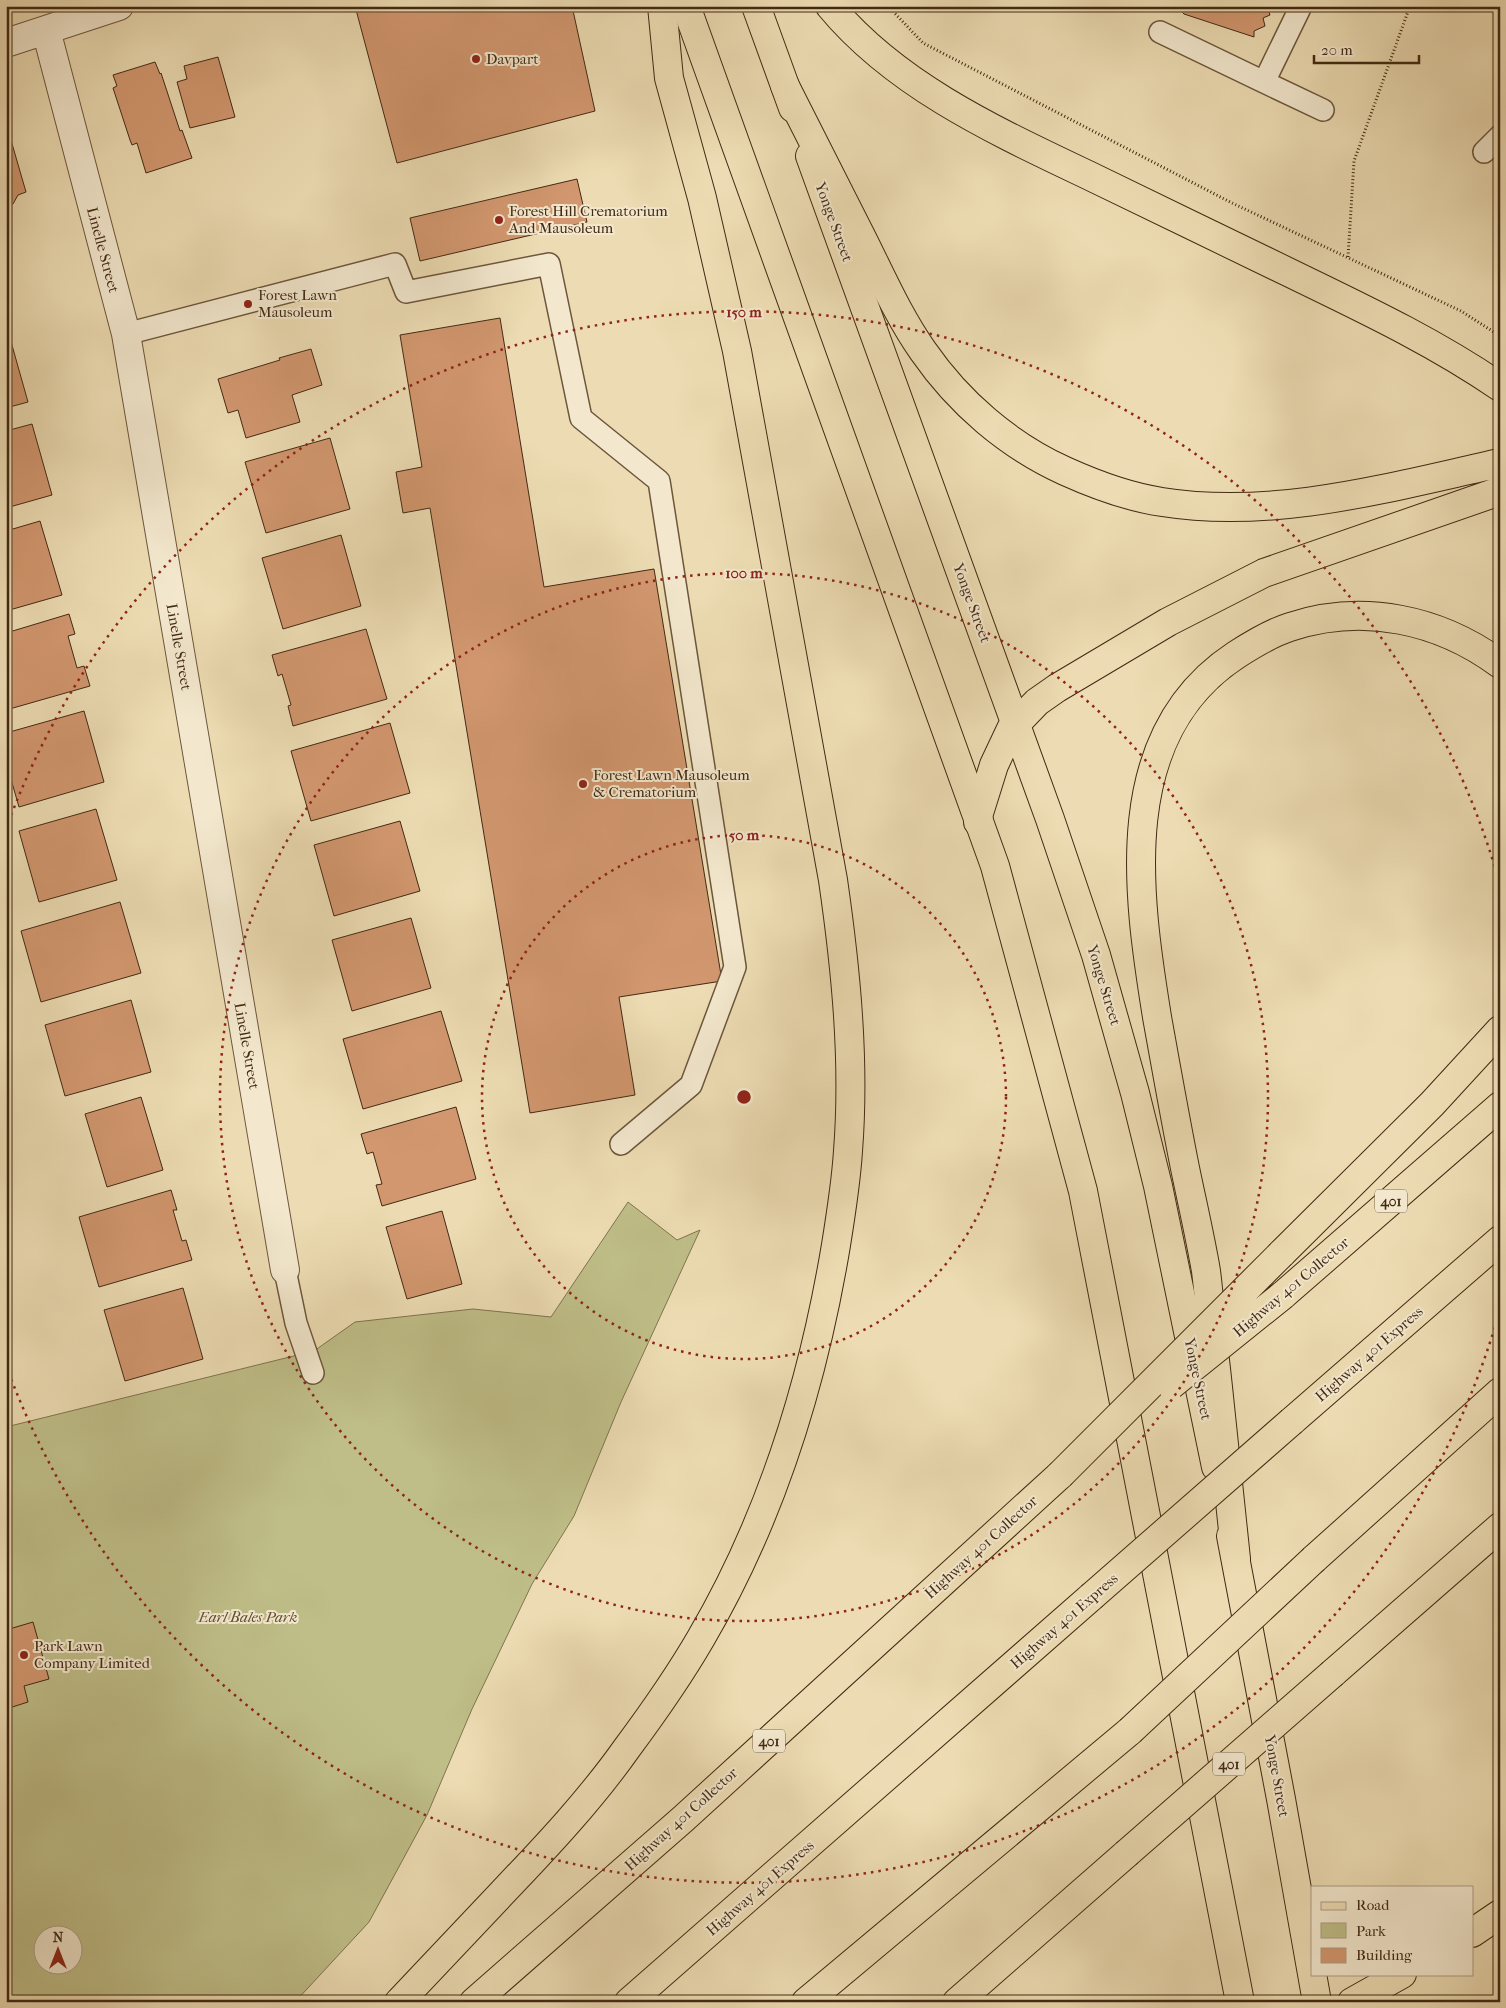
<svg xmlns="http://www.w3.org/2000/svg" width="1506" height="2008" viewBox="0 0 1506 2008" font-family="'IM FELL French Canon',serif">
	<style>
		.green { fill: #bfbe88; stroke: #80744e; fill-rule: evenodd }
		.building { fill: #d2976f; stroke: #422914 }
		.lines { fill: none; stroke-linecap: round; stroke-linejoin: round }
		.service-casing { stroke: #6d563c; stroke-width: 24 }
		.minor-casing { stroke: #6d563c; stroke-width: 30 }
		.primary-casing { stroke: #422914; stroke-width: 30 }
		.motorway-casing { stroke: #422914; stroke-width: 30 }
		.path { stroke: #422914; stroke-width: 3; stroke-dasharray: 1 2.5; stroke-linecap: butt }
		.service { stroke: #f3e8ce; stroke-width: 21 }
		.minor { stroke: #f3e8ce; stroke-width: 28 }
		.primary { stroke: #eddcb3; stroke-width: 28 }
		.motorway { stroke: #eddcb3; stroke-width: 28 }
		.motorway-bridge-casing { stroke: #422914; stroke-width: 30; stroke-linecap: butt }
		.motorway-bridge { stroke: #eddcb3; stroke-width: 28 }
		.ring { fill: none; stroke: #8f2418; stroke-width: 2.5; stroke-dasharray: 2.5 5 }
		.poi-dot { fill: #8f2418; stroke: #f3e8ce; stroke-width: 2 }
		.labels { text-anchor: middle; stroke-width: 4; stroke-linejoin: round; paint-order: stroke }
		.shield { fill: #f3e8ce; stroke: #77624c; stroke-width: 1 }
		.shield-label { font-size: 14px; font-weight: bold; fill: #422914 }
		.poi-label { font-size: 15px; fill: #422914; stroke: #f3e8ce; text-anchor: start }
		.street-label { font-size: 15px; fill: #422914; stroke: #f3e8ce }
		.park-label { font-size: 15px; font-style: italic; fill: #614e31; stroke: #f3e8ce }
		.centre { fill: #8f2418; stroke: #f3e8ce; stroke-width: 2.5 }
		.ring-label { font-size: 15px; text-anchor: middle; font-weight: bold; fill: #8f2418; stroke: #f3e8ce; stroke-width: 4; stroke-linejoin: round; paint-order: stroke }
	</style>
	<rect width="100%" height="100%" fill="#eddcb3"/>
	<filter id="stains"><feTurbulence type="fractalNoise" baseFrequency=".004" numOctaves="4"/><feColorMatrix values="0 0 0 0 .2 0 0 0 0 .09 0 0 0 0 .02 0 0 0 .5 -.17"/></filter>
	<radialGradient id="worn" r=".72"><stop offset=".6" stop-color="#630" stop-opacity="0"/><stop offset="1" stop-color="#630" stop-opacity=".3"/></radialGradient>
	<!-- green -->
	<path class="green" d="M628,1202l49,38 23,-10 -79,172 -47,114 -42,68 -60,125 -45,106 -58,107 -74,80h-289v-575l308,-76 41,-29 118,-13 78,8zM42,1936h30v30h-30z"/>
	<!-- building -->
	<path class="building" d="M355,6h217l23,105 -198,52z
		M1176,6h91l3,9 -7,3 2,8 -11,5v6l-70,-23z
		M218,57l17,60 -45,11 -13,-46 10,-3 -3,-13z
		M155,62l5,12 1,-1 19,58 2,-1 10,28 -46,15 -9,-30 -5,2 -2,-5 -17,-52 4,-2 -4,-11z
		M6,123l20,69 -8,3 -5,9 -7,2z
		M577,179l10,43 -167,39 -10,-43z
		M500,318l44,269 110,-18 68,412 -103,16 16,98 -105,18 -100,-605 -27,5 -7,-41 26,-5 -22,-132z
		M8,331l20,71 -22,6v-76z
		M311,349l11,36 -30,10 8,27 -54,16 -8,-28 -10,3 -10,-34 62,-19 -1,-2z
		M32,424l20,71 -46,13v-77z
		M330,438l20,71 -84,24 -21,-71z
		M40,521l22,74 -56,16v-80z
		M341,535l20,71 -78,23 -21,-71z
		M69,614l6,20 -7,2 9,32 7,-2 6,20 -84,24v-77z
		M366,629l21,70 -94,27 -5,-20 3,-1 -9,-31 -4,2 -6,-21z
		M84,711l20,71 -85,25 -13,-45v-29z
		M390,723l20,70 -99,28 -20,-70z
		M96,809l21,71 -78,22 -20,-71z
		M400,821l20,70 -86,25 -20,-71z
		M120,902l21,71 -100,29 -20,-71z
		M411,918l20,70 -79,23 -20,-71z
		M131,1000l20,72 -86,24 -20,-71z
		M441,1011l21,70 -99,28 -20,-70z
		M141,1097l22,73 -56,17 -22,-73z
		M456,1107l20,72 -94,27 -6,-21 6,-1 -9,-32 -6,2 -6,-20z
		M171,1190l6,20h-4l9,31 4,-1 6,20 -93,27 -20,-70z
		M442,1211l20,73 -55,15 -21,-72z
		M183,1288l20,71 -78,22 -21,-71z
		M6,1311l6,3 -6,10z
		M33,1622l16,57 -25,7 4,16 -22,7v-79z"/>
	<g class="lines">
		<defs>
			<path id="service" d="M1160,32l104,50 37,-76
				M1264,82l59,28
				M1484,152l16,-16
				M126,334l269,-70 11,28 143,-28 32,154 78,63 76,486 -44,118 -70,59
				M285,1270l11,53 17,50"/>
			<path id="minor" d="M46,30l80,304 159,936
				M6,43l113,-37"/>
			<path id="primary" d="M686,6l309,860 88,325 157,811
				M756,6l37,102
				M810,156l240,663 46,136 39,138 23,93 58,281
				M1231,1536l50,263 36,203"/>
			<path id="motorway" d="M830,6c67,81 170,127 262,171 65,32 131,63 196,95 72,35 145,69 212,115
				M785,86c26,51 52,103 78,154 19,38 36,77 60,111 36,52 85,94 142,120 31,14 63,26 97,31 113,18 228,-15 338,-39
				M978,822l1,-9 15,-48 17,-36 26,-27 20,-14 111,-66 96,-49 236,-82
				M1281,1254l151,-150 68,-74
				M1283,1295l217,-189
				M1292,1421l208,-181
				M1236,1559c-7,-64 -13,-127 -20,-190 -4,-33 -6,-66 -10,-98 -6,-35 -14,-69 -21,-103 -10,-50 -19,-101 -28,-151 -20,-124 -43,-282 79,-362 17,-11 35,-22 54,-28 73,-24 149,-8 210,37
				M1314,1559l186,-167
				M1333,1673l167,-146
				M1472,1933l28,-19
				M399,2002c35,-37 70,-74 104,-110 44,-46 88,-93 124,-144 26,-35 52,-72 74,-110 71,-121 112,-255 135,-393 5,-31 10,-62 12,-94 7,-90 -2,-181 -15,-271l-96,-529 -35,-153 -33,-120 -7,-72
				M474,2002l209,-183 377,-344
				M629,2002l462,-405
				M806,2002l324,-271
				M957,2002l169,-148
				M1352,2002l50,-28"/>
		</defs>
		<!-- service casing -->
		<use href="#service" class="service-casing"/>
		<!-- minor casing -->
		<use href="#minor" class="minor-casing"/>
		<!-- primary casing -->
		<use href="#primary" class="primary-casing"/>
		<!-- motorway casing -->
		<use href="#motorway" class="motorway-casing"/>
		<!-- path -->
		<path class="path" d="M888,6l35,37 309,160 229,108 39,25
			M1348,257l6,-96 56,-155"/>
		<!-- service -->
		<use href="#service" class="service"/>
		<!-- minor -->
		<use href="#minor" class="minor"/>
		<!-- primary -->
		<use href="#primary" class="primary"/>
		<!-- motorway -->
		<use href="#motorway" class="motorway"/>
		<defs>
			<path id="motorway-bridge" d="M1171,1385l112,-90
				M1060,1475l221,-221
				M1091,1597l201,-176
				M1130,1731l184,-172
				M1126,1854l207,-181"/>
		</defs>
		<!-- motorway-bridge casing -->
		<use href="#motorway-bridge" class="motorway-bridge-casing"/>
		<!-- motorway-bridge -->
		<use href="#motorway-bridge" class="motorway-bridge"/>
	</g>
	<!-- distance rings -->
	<g class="ring">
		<circle cx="744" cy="1097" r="262"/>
		<circle cx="744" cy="1097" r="524"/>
		<path d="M1499 1313A785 785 0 0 1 6 1365M6 829A785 785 0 0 1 1499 881"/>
	</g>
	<!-- markers -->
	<g class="poi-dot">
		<circle cx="476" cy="59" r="5"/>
		<circle cx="499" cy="220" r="5"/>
		<circle cx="248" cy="304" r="5"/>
		<circle cx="583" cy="784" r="5"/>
		<circle cx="24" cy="1655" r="5"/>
	</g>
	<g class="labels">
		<!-- shield labels -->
		<g class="shield">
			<rect x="1375" y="1189.5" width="32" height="23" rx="4"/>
			<rect x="753" y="1729.5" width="32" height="23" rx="4"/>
			<rect x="1213" y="1752.5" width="32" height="23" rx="4"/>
		</g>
		<g class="shield-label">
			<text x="1391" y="1206">401</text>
			<text x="769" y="1746">401</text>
			<text x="1229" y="1769">401</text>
		</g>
		<!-- poi labels -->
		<g class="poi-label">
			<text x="486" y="64">Davpart</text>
			<text x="509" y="216">Forest Hill Crematorium<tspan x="509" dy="17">And Mausoleum</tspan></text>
			<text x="258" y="300">Forest Lawn<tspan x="258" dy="17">Mausoleum</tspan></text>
			<text x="593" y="780">Forest Lawn Mausoleum<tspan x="593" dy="17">&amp; Crematorium</tspan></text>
			<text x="34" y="1651">Park Lawn<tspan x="34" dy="17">Company Limited</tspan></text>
		</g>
		<!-- street labels -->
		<g class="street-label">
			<text transform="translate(834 222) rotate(70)" y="5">Yonge Street</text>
			<text transform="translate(103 250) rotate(75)" y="5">Linelle Street</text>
			<text transform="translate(972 603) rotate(70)" y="5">Yonge Street</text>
			<text transform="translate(179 647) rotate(80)" y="5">Linelle Street</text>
			<text transform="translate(1104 985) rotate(73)" y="5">Yonge Street</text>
			<text transform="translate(247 1046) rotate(80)" y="5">Linelle Street</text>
			<text transform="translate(1291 1287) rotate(-40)" y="5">Highway 401 Collector</text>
			<text transform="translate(1369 1354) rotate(-41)" y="5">Highway 401 Express</text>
			<text transform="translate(1198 1379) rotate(78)" y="5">Yonge Street</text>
			<text transform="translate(981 1547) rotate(-42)" y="5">Highway 401 Collector</text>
			<text transform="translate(1064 1621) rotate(-41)" y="5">Highway 401 Express</text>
			<text transform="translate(1277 1776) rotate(80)" y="5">Yonge Street</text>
			<text transform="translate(681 1819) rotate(-42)" y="5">Highway 401 Collector</text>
			<text transform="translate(760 1888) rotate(-41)" y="5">Highway 401 Express</text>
		</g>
		<!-- park labels -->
		<g class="park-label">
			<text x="248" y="1622">Earl Bales Park</text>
		</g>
	</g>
	<circle cx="744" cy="1097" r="8" class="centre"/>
	<g class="ring-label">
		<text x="744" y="317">150 m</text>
		<text x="744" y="578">100 m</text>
		<text x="744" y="840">50 m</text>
	</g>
	<!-- margin -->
	<rect width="1506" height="2008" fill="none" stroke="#eddcb3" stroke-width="25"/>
	<rect x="8" y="8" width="1491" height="1993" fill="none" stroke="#422914" stroke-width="2.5"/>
	<rect x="12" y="12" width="1481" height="1983" fill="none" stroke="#422914"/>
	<!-- legend -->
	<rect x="1311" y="1886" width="162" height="90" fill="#f3e8ce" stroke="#ac9c84"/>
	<rect x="1321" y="1902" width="25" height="8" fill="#eddcb3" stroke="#ac9c84"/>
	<text x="1356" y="1910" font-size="15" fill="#422914">Road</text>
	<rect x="1321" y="1923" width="25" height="15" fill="#bfbe88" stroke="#ac9c84"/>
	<text x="1356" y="1936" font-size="15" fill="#422914">Park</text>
	<rect x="1321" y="1948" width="25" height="15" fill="#d2976f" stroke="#ac9c84"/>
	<text x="1356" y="1960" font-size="15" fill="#422914">Building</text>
	<!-- north arrow -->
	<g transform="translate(58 1950)"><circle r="24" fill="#f3e8ce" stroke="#ac9c84"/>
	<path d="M0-4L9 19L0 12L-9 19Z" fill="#8f2418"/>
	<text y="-8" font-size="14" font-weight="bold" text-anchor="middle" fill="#422914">N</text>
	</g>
	<!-- scale -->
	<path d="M1314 55v8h105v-8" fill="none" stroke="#422914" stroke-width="2.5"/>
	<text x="1321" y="55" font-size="15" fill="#422914" stroke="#f3e8ce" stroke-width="4" paint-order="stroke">20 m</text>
	<rect width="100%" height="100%" filter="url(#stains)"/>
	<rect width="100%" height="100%" fill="url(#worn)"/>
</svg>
